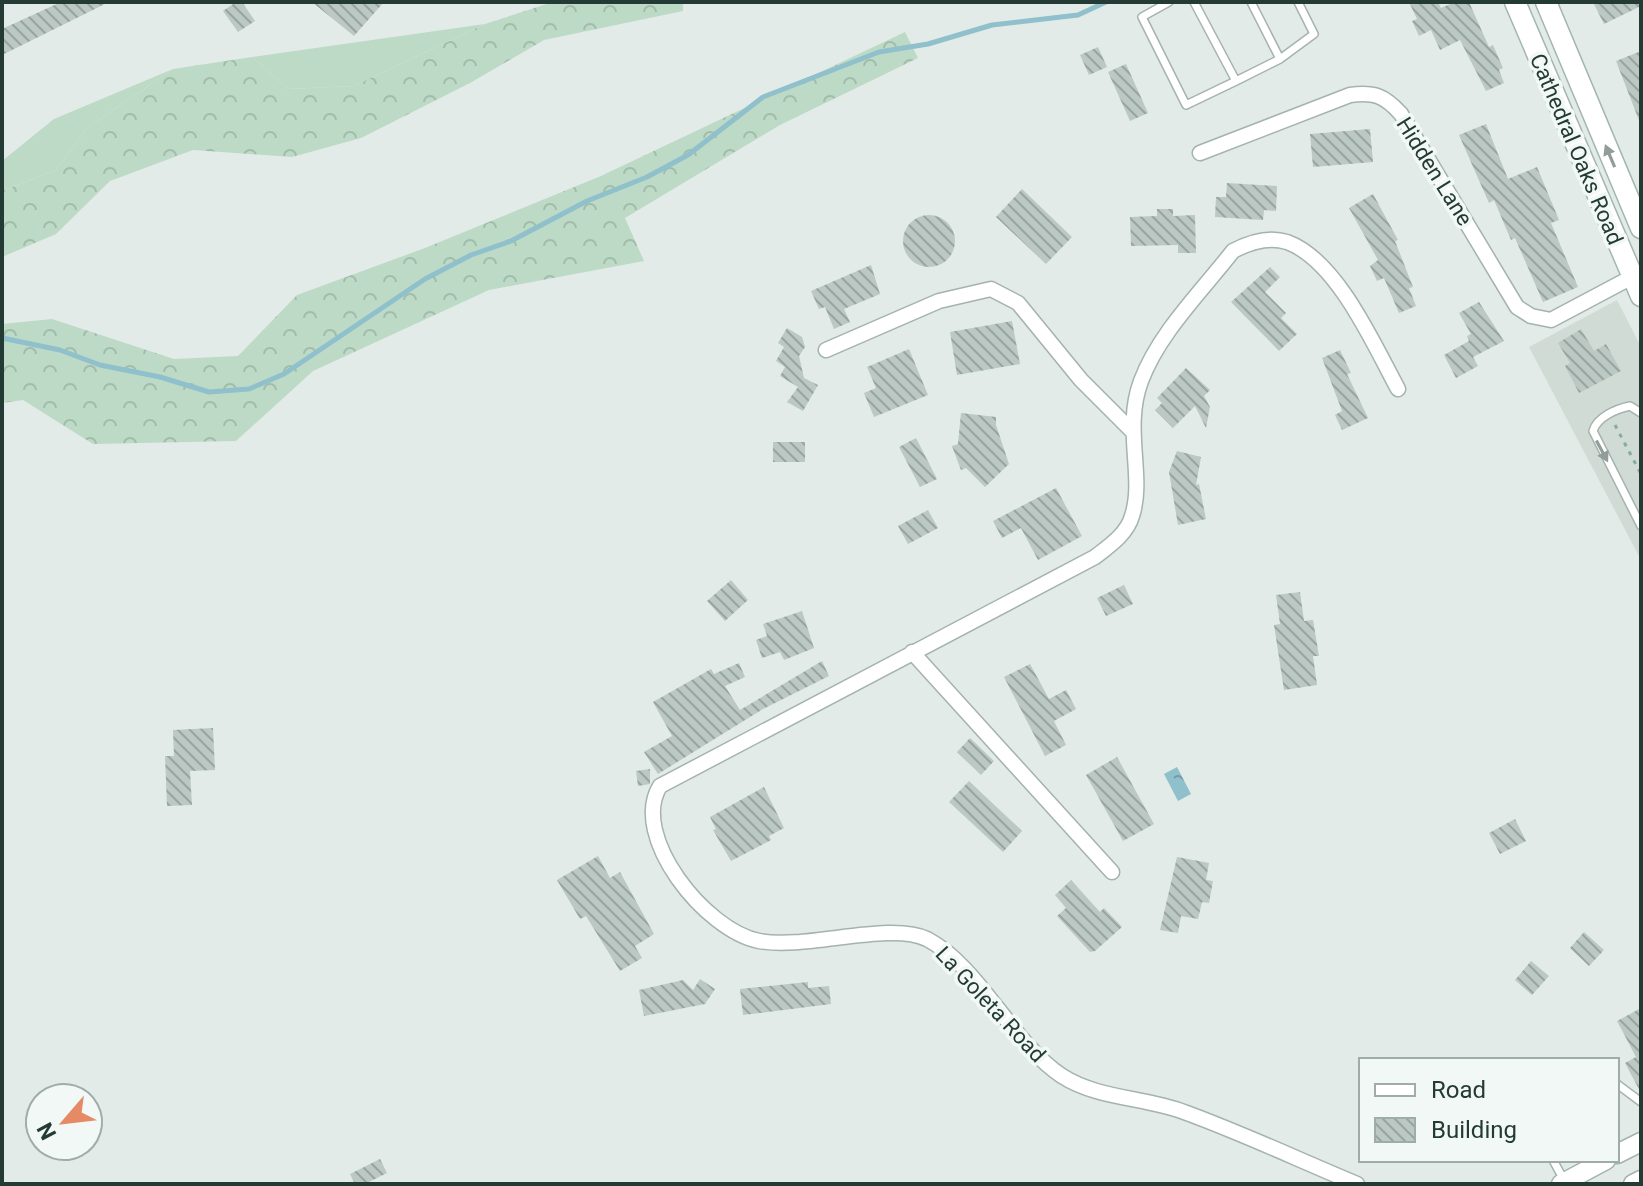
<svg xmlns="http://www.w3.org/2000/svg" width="1643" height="1186" viewBox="0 0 1643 1186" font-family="Roboto,sans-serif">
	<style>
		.built { fill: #d1dbd6 }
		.grass { fill: #bddac6 }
		.forest { fill: url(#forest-crowns) }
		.water { fill: url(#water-ripples) }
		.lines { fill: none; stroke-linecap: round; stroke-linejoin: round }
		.stream { stroke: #8fc0cb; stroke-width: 5 }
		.building { fill: url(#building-back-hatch) }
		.service-casing { stroke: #a5b3ae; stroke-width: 10 }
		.minor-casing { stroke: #a5b3ae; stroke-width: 17 }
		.tertiary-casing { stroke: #a5b3ae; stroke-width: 21 }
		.secondary-casing { stroke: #a2b6af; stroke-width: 23 }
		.path { stroke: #85aca1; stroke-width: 3; stroke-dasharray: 4 6; stroke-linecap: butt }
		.service { stroke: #fff; stroke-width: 7 }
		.minor { stroke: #fff; stroke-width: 14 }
		.tertiary { stroke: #fff; stroke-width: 18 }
		.secondary { stroke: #fff; stroke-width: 20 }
		.oneway { fill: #929d9a }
		.labels { text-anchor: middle; stroke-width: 7; stroke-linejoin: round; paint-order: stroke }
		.street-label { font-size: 22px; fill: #243b35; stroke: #f2f8f5 }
	</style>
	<defs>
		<pattern id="forest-crowns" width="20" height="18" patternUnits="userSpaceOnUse" patternTransform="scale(2)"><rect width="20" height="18" fill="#bddac6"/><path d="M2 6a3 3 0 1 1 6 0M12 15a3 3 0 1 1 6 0" fill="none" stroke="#a2bcab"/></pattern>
		<pattern id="water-ripples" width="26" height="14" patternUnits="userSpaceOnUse" patternTransform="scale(2)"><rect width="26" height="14" fill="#8fc0cb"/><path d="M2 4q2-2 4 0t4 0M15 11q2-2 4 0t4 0" fill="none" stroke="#759da6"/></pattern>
		<pattern id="building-back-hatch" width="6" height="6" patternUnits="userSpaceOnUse" patternTransform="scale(2)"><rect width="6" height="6" fill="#bbc8c3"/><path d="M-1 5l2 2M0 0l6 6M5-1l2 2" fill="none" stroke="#98a49f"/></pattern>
	</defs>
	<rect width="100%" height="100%" fill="#e2ebe7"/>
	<!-- built -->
	<path class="built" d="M1617,300l24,47v213l-112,-213z"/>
	<!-- grass -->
	<path class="grass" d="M485,24l-131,62 -66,3 -36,-32z
		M173,69l-86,59 -31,42 -54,21v-30l52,-42z"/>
	<!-- forest -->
	<path class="forest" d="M553,2h130v9l-139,29 -74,43 -109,55 -69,19 -99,-7 -83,31 -54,53 -54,23v-66l54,-21 31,-42 86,-59 79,-12 36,32 66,-3 131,-62z
		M905,32l13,26 -138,67 -155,93 19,43 -155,29 -176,81 -77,70 -143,3 -70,-44 -21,3v-79l50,-5 122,40 64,-3 59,-61 128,-47 176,-72z"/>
	<!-- water -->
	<path class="water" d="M1177,767l14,27 -13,7 -14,-27z"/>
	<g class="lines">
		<!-- stream -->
		<path class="stream" d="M2,338l58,12 40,15 60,12 49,15 40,-3 35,-15 141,-95 46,-24 40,-14 76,-40 60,-24 41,-22 75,-58 116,-45 49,-8 64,-19 86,-10 28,-13"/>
	</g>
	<!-- building -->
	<path class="building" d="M61,2h48l-107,53v-26z
		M236,2h6l13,19 -17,11 -15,-21z
		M312,2h72l-30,34z
		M1409,2h29l3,6 14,-6h14l20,45 4,-2 10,23 -4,2 5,13 -18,8 -26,-51 -20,10 -9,-20 -12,6 -7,-15 5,-2z
		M1593,2h48v4l-37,18z
		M1098,47l9,20 -18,8 -9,-20z
		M1641,51v71l-1,1 -24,-62z
		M1126,64l22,49 -18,8 -22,-49z
		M1486,124l22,55 29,-12 22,53 -8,3 27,64 -35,15 -28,-64 -4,2 -17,-40 -5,3 -30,-68z
		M1370,129l3,33 -60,5 -3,-33z
		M1227,183l50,3 -1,25 -12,-1 -1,10 -48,-3 1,-20h10z
		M1022,189l50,48 -26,27 -50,-47z
		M1373,194l25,46 -3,1 18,46 -4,1 7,18 -17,7 -15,-35 -7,3 -7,-15 8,-6 -29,-52z
		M1157,209h16v7l22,-1 1,38h-18v-8l-47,1 -1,-29 27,-1z
		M903 241a26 26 0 1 1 52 0a26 26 0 1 1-52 0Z
		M871,265l9,29 -36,15 6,13 -16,7 -9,-22 -6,2 -8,-18z
		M1270,267l10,10 -15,15 21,21 -5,5 16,16 -18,17 -48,-49z
		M1479,302l25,39 -31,16 5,9 -22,12 -12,-23 25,-14 -2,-5 4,-2 -12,-21z
		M1012,321l8,43 -63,11 -7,-43z
		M787,328l15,9 3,10 -6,9 5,22 14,7 -15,26 -16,-9 11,-15 -18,-11 5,-9 -9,-6 8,-14 -6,-4z
		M1581,329l13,22 12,-7 15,27 -42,22 -14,-27 5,-3 -12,-20z
		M909,349l19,46 -54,22 -10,-24 12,-5 -9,-21z
		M1340,350l11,23 -4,1 21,44 -26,12 -7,-15 7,-4 -20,-53z
		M1186,368l24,22 -6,6 6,11 -4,21 -11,-22 -22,22 -18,-18 7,-7 -5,-5z
		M961,413l35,4v8l13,39 -24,23 -19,-19 -5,2 -9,-24 6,-2z
		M916,438l21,41 -17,8 -21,-40z
		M773,442h32v20h-32z
		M1177,451l24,6 -5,28 3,-1 7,35 -28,6 -9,-53z
		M1056,488l26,48 -44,24 -17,-32 -19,10 -9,-17z
		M928,510l10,18 -30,16 -10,-18z
		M731,580l17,20 -23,21 -18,-20z
		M1124,585l9,19 -27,12 -9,-18z
		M1300,592l4,29 9,-1 6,36h-6l4,29 -33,5 -10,-65 6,-1 -4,-29z
		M802,611l12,37 -30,12 -4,-8 -18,6 -6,-18 11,-4 -4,-12z
		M822,661l7,15 -66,33 -105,65 -14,-22 28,-16 -19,-34 58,-33 3,5 25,-11 6,14 -20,9 15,24z
		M1030,664l19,35 17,-9 10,19 -22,12 12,24 -21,11 -41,-79z
		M213,728l2,42 -25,1 2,34 -25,1 -2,-50h9l-1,-26z
		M970,738l24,23 -13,14 -24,-23z
		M1117,757l37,67 -31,17 -37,-66z
		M650,769v15l-12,2 -2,-15z
		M969,781l53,50 -19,21 -54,-50z
		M764,787l20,41 -15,8 2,4 -40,21 -18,-31 3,-1 -6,-12z
		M1515,819l11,22 -26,13 -11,-21z
		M598,856l12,22 10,-6 34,62 -19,12 7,12 -22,13 -34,-55 -6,3 -23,-39z
		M1177,857l32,6 -3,17 7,1 -4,22 -7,-1 -4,17 -17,-3 -3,17 -18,-3z
		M1071,880l29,32 4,-4 18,19 -27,24 -5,1 -33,-36 9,-8 -11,-13z
		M1584,932l20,18 -15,16 -19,-18z
		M1531,961l18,15 -17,19 -17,-15z
		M700,979l15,10 -10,15 -61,12 -5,-26 44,-10 10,10z
		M808,982v6l21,-2 2,18 -88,11 -3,-26z
		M1641,1008v85l-16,-30 11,-6 -19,-36z
		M380,1159l7,14 -22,11h-10l-5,-10z"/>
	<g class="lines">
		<defs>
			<path id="service" d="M1169,2l-27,15 44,88 50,-24 -42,-79
				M1280,59l34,-25 -16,-32
				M1236,81l44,-22 -29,-57
				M1641,413l-11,-7c-14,3 -33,11 -37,25l48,95
				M1617,1084l24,18
				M1553,1160l12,22"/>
			<path id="minor" d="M1200,153l150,-58c24,-3 34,0 51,19l116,193 14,9 20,4 81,-43
				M826,350l113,-49 52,-12 27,14 63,77 51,51
				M912,652l200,220
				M1357,1184c-58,-24 -115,-51 -173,-72 -40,-15 -86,-13 -122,-36 -51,-34 -83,-110 -135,-137 -37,-18 -121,11 -168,2 -53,-10 -130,-105 -99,-155l435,-229c14,-11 32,-23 37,-41 13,-39 -9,-87 9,-135 18,-48 60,-89 92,-130 17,-9 35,-15 54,-9 50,18 87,103 111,147"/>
			<path id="tertiary" d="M1617,1154l24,-12
				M1561,1184l45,-24
				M1633,1184l8,-4"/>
			<path id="secondary" d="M1515,2l126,294
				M1546,2l95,226"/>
		</defs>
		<!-- service casing -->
		<use href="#service" class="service-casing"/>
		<!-- minor casing -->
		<use href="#minor" class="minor-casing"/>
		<!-- tertiary casing -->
		<use href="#tertiary" class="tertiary-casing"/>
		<!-- secondary casing -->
		<use href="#secondary" class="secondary-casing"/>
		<!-- path -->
		<path class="path" d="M1615,425l26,49"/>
		<!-- service -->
		<use href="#service" class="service"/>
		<!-- minor -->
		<use href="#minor" class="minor"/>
		<!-- tertiary -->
		<use href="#tertiary" class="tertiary"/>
		<!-- secondary -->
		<use href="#secondary" class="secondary"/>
	</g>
	<!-- one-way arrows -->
	<defs><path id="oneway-solid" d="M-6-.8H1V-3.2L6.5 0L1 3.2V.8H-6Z" transform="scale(2)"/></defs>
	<g class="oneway">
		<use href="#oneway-solid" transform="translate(1610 156) rotate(-113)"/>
		<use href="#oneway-solid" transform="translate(1602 451) rotate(62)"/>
	</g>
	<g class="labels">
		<!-- street labels -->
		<g class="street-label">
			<text transform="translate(1577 149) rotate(67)" y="8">Cathedral Oaks Road</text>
			<text transform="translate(1435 171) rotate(58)" y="8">Hidden Lane</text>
			<text transform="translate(991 1004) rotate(47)" y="8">La Goleta Road</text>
		</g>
	</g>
	<!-- border -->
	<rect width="1643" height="1186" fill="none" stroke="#243b35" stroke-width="8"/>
	<!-- legend -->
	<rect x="1359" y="1058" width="260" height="104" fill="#f2f8f5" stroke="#a0aca8" stroke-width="2"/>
	<rect x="1375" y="1084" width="40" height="12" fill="#ffffff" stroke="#a0aca8" stroke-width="2"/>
	<text x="1431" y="1098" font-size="24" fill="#243b35">Road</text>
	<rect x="1375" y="1118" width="40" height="24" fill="url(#building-back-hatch)" stroke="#a0aca8" stroke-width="2"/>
	<text x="1431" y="1138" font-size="24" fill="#243b35">Building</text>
	<!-- north arrow -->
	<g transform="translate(64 1122) rotate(242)"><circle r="38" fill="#f2f8f5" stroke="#a0aca8" stroke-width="2"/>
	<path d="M0-6L14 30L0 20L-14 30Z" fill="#e68a66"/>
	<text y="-12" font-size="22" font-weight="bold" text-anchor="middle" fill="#243b35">N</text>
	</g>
</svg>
